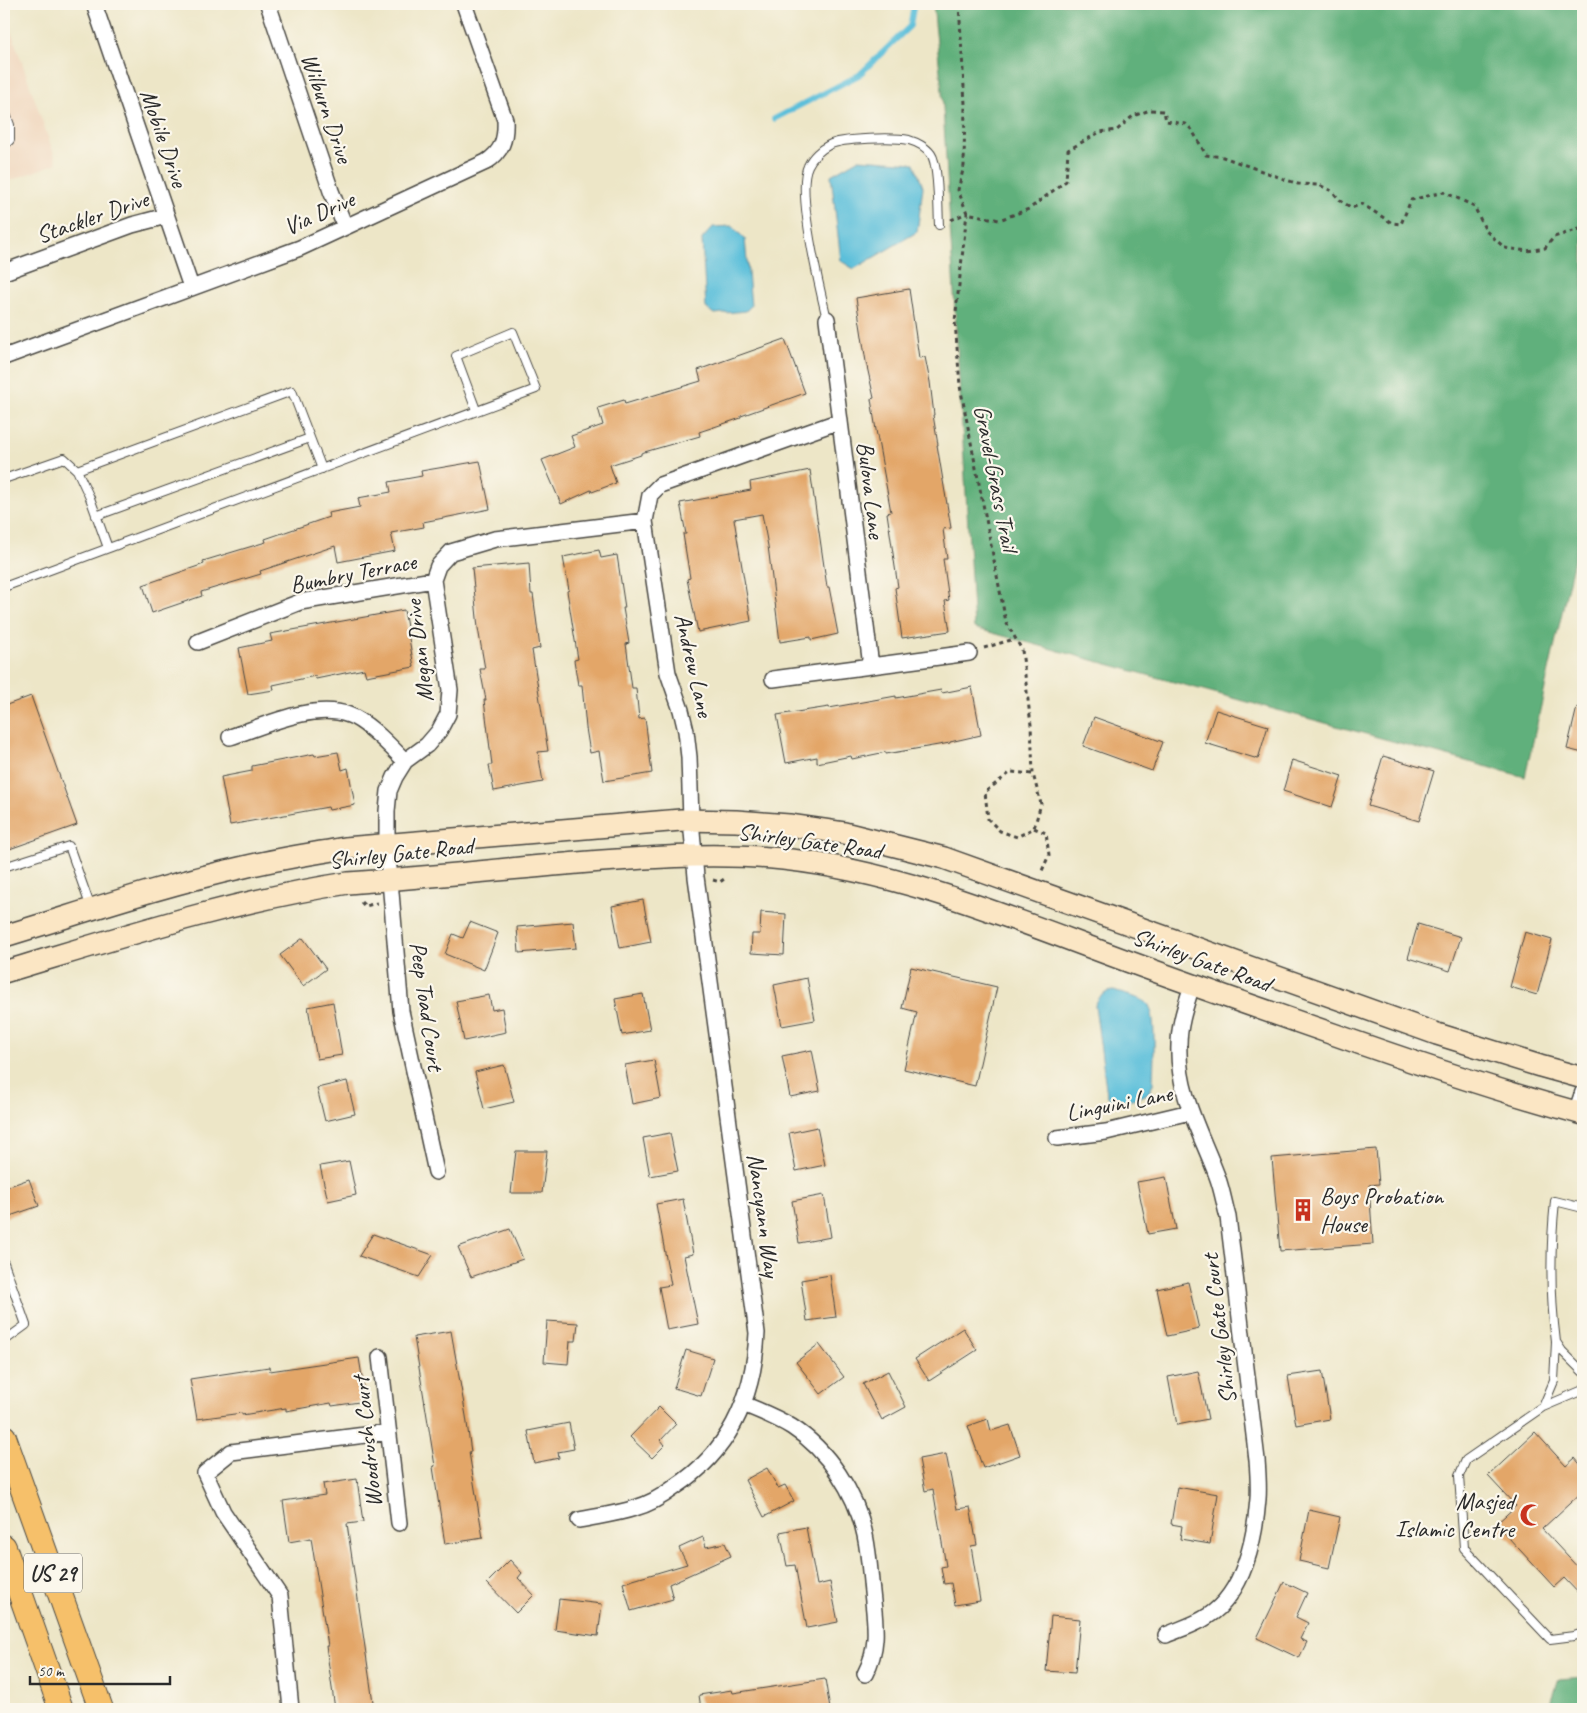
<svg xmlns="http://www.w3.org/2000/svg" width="1587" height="1713" viewBox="0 0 1587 1713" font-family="Caveat,sans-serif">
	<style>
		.built { fill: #f0d6bc }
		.forest { fill: #61b07c; stroke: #466e54 }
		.water { fill: #5bbfda; stroke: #437582 }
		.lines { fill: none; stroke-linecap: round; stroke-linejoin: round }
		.stream { stroke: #5bbfda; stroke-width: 5.5 }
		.building { fill: #e3a668 }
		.lane-casing { stroke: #484742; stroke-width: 10 }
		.street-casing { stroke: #484742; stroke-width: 18 }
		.secondary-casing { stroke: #484742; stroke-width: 24 }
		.primary-casing { stroke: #484742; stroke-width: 26 }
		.path { stroke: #484742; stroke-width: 3; stroke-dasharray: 4 4; stroke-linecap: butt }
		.lane { stroke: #fff; stroke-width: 8 }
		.street { stroke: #fff; stroke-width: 15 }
		.secondary { stroke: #fbe6c4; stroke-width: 21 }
		.primary { stroke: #f6c06b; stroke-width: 24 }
		.labels { text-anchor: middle; stroke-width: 4.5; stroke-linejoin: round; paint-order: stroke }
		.shield { fill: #fbf7ec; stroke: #696865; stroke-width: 1 }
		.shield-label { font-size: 22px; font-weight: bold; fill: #2b2b2b }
		.street-label { font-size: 24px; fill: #2b2b2b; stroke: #fbf7ec }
		.poi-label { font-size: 24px; fill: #2b2b2b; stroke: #fbf7ec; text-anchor: start }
	</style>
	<rect width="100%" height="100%" fill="#fbf7ec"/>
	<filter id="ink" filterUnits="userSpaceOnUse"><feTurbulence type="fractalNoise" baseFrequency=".02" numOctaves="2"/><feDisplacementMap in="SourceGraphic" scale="10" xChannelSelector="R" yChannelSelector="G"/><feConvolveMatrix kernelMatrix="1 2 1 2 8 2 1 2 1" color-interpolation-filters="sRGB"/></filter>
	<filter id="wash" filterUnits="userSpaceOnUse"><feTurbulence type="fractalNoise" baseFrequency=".0096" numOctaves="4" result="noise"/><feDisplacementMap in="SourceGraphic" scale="20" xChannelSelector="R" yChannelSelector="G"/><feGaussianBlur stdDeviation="1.12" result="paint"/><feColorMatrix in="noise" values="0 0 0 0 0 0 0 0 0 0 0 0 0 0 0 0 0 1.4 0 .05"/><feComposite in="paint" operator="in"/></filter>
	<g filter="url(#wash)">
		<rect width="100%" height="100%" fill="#ede6c7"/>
		<!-- built -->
		<path class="built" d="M4,11l53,152 -53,20z"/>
		<!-- forest -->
		<path class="forest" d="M933,4h650v534l-4,-1 -54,240 -551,-149 -32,-537z
			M1583,1677v32h-34l10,-30z"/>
		<!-- water -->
		<path class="water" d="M859,159l55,4 9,24 -6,45 -63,37 -13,-8 -10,-86z
			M732,226l13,13 6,67 -5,5 -32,3 -8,-6 -4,-69 11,-12z
			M1114,991c8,3 28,7 33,12 11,9 6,65 6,81 -2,2 -2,6 -4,8 -8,8 -28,9 -38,8l-4,-5 -12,-90c5,-10 9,-13 19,-14z"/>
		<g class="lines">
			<!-- stream -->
			<path class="stream" d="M774,119l85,-44 51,-49 4,-22"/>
		</g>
		<g id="blocks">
			<!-- building -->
			<path class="building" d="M909,289l10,69 6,-1 5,25 4,33h-1l5,30h-1l14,83 -8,1 4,30h-4l6,41 -4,1 5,30 -48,7 -7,-50 3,-1 -11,-74 4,-1 -15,-82 -5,-31 3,-1 -8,-36 -10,-64z
				M785,339l20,54 -64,23v2l-42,14 1,4 -59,17v2l-31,10 6,18 -24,9 -1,-2 -30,14 -19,-44 33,-13 -4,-11 32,-11 -5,-17 26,-8 1,4 76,-23 -3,-11z
				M480,461l10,48 -67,13 1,5 -33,6 4,18 -57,11 -3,-16 -75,25 1,3 -60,18 1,4 -50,17 -9,-28 61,-21 -1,-3 63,-19 -1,-3 64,-22 -1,-4 32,-6 -2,-9 33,-6 -2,-10 33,-6 -1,-5z
				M810,470l17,117h2l9,47 -27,6v-3l-31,5 -12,-96 -6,-32 -28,5 17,102 -53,11 -11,-53 3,-1 -7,-44h3l-6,-31 71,-13 -1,-8z
				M599,550l2,8 16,-3 8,53h-2l6,35 -3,1 6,44h4l3,31 6,-1 7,55 -48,8 -5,-30 -9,2 -4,-25 -4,-43h-4l-4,-25 4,-1 -11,-68 2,-1 -6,-33z
				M529,563l2,31h2l7,54 -8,2 16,101 -10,1 5,30 -49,9 -5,-26h3l-8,-65h2l-6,-31h5l-7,-41 -6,-60z
				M404,610l10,57 -48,9 -2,-7 -48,10 -1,-3 -42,9 1,5 -26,4 -9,-46 33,-7 -2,-7z
				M972,687l9,48 -31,7v1l-64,11v-2l-34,7 -1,-3 -34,7v-6l-31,6 -9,-48 52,-8v1l67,-12v2l45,-8 1,3z
				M31,696l46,129 -73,26v-145z
				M1577,707l6,1v45l-16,-4z
				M1216,710l52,16 -10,33 -53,-16z
				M1094,717l69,25 -11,29 -69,-25z
				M338,752l4,18 6,-2 7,37 -26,5 -1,-3 -98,18 -9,-48 31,-6v-5l62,-12 1,2z
				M1383,756l51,15 -15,50 -51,-15z
				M1292,760l50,16 -10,31 -49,-16z
				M643,900l8,42 -31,6 -8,-42z
				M761,912l25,2 -2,41 -33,-2 1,-19h8z
				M470,922l28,11 -14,37 -39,-16 8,-20 10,4z
				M573,922l3,26 -57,5 -2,-26z
				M1418,924l43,13 -11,34 -42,-13z
				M1525,932l27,8 -15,55 -27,-8z
				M303,938l23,31 -23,17 -23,-31z
				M911,967l86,20 -22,99 -71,-17 13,-57 -15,-4z
				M807,978l8,42 -33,6 -8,-41z
				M643,994l7,36 -28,5 -7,-36z
				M489,995l3,15 10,-2 4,24 -42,9 -8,-40z
				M333,1002l9,53 -25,4 -9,-52z
				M812,1050l8,41 -30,6 -8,-41z
				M654,1060l7,38 -29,6 -7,-39z
				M504,1065l10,37 -30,7 -9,-37z
				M347,1081l8,33 -30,7 -8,-33z
				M817,1127l8,38 -29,6 -7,-38z
				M670,1133l8,38 -28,5 -7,-38z
				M1376,1149l3,35 -10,1 4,59 -93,7 -8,-93z
				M516,1151h31l-5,42h-31z
				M349,1161l7,34 -28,6 -8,-35z
				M1166,1177l10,52 -28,5 -11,-52z
				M29,1179l10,27 -35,12v-30z
				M824,1195l7,42 -32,6 -7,-42z
				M683,1199l10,55 -9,2 14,68 -31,6 -8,-43 12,-2 -15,-81z
				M510,1229l13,30 -52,18 -13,-30z
				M373,1234l60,21 -14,22 -60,-21z
				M830,1275l6,42 -29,4 -6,-41z
				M1188,1282l11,47 -32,7 -10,-47z
				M547,1321l31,2 -2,18h-6l-2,23 -24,-2z
				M963,1328l14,22 -48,31 -14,-22z
				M451,1331l15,85 5,36h-2l14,86 -38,6 -12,-77 2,-1 -21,-129z
				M819,1344l25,33 -23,17 -25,-32z
				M686,1350l27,8 -12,38 -27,-8z
				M359,1358l7,43 -34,5 -1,-3 -45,8v-3l-44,7v-2l-45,6 -7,-40 79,-12 1,4z
				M888,1371l18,36 -24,13 -19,-36z
				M1198,1371l10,48 -31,6 -9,-48z
				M1322,1371l8,48 -34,6 -8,-49z
				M659,1407l17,17 -15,16 4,5 -13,13 -22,-21z
				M988,1419l3,12 19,-6 10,30 -37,13 -15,-42z
				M569,1423l5,26 -16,3 1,6 -25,5 -6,-32z
				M1535,1432l31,34 9,-8 8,10v23l-41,38 41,44v25l-19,-20 -10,9 -58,-63 20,-18 -28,-30z
				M946,1454l11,55 13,-2 7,38 -6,1 9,55 -25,4 -4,-22 -7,1 -3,-17 5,-1 -13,-77 -8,2 -6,-32z
				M767,1468l11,20 7,-3 9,16 -30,16 -19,-37z
				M357,1479l6,43 -16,2 27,185h-39l-9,-63h2l-17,-108 -22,4 -6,-41 42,-6 -2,-11z
				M1177,1487l41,7 -8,50 -30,-5 2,-13 -11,-2z
				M1309,1510l31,7 -11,51 -30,-7z
				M806,1527l11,58 13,-3 8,40 -31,6 -12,-63 -8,1 -7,-34z
				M703,1537l3,10 19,-4 6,13 -62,28 4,15 -42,12 -8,-28 64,-19 -8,-16z
				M510,1560l12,13 -4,5 16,17 -18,18 -29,-30z
				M1284,1582l23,11 -11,24 12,6 -8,16 7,3 -8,16 -42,-20z
				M559,1599l43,5 -4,32 -43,-6z
				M1051,1616l29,3 -5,54 -29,-2z
				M825,1679l5,30h-129l-2,-14 33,-5 1,3z"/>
		</g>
	</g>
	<g filter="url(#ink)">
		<use href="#blocks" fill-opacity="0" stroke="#484742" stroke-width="1"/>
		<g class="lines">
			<defs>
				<path id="lane" d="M4,109l6,16v15l-6,6
					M827,319c-7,-29 -31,-129 -19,-153 4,-9 13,-17 21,-21 13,-7 66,-8 80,-5 7,2 17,7 22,14 8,11 7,57 8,71
					M4,479l60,-21 13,12
					M96,516l214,-78
					M108,548l-18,-50 -13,-28 215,-79 30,78
					M4,587l532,-198 -23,-57 -57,24 20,54
					M4,867l65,-21 22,62
					M1583,1208l-28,-7c-5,48 -5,94 1,141l6,9 21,21
					M4,1263l22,62 -22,16
					M1556,1342l-2,39 -11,26 -77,53 -7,16 5,72 86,91 24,-3 9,-3
					M1543,1407l40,-17"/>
				<path id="street" d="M94,4l97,283
					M268,4l63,187 14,36
					M4,272l128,-47 34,-9
					M827,319l44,347
					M4,357l296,-109 186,-86c16,-10 20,-23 19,-42l-41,-116
					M198,642l102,-40 133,-22
					M773,679l196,-26
					M230,737c34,-11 83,-35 119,-22 18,6 43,33 56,46
					M1576,1112l7,-20
					M1057,1138l49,-6 84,-20
					M436,1172l-35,-161 -14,-166v-34l2,-20 6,-14 10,-16 22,-16 12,-14 9,-17 2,-24 -17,-110 5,-14 13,-14 44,-13 150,-18
					M380,1357l19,166
					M743,1404c17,7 33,13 49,23 36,23 64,66 73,108 4,19 5,38 7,57 3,30 8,54 -7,82
					M579,1520c19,-4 38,-6 56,-12 15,-4 28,-12 40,-21 55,-36 79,-91 82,-154l-61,-456 -5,-57 -2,-63 -3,-26 -5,-21 -13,-37 -23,-152 5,-26 10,-10 180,-64
					M1166,1635c14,-6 29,-10 42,-19 36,-23 47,-77 50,-117 1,-13 0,-26 -1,-39l-29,-243c-4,-14 -6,-28 -11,-41 -16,-43 -40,-83 -38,-131 0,-21 7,-40 13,-60
					M291,1709l-11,-113 -57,-84 -18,-39 26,-21 158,-20"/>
				<path id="secondary" d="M4,936c80,-24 159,-51 240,-69 33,-8 67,-13 101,-19l336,-28 55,1 53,4 55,8 100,25 493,176 103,32 43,12
					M4,972c114,-34 227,-71 344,-89 73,-5 145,-13 218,-19 73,-6 144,-12 217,-5 120,13 232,61 344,102 68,25 137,49 206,73 82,29 165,57 250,80"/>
				<path id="primary" d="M4,1437l97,272
					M4,1547l57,162"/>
			</defs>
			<!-- lane casing -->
			<use href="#lane" class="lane-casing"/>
			<!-- street casing -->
			<use href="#street" class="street-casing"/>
			<!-- secondary casing -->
			<use href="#secondary" class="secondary-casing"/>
			<!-- primary casing -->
			<use href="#primary" class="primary-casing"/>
			<!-- path -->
			<path class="path" d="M959,4l6,100 -1,62 -6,24 9,23 32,7 30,-11 37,-28 2,-31 32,-18 17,-2 16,-14 17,-6 14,1 2,10 20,3 6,6 14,25 17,2 75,27 21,1 13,6 9,10 11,7 10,-4 30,19 9,1 10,-24 33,-8 30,14 12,25 19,17 22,3 18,-3 9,-11 29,-9
				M951,220l16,-7 -12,108 5,65 46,236 16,28 9,75 2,49 8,30 -7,24 -17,9 -17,-6 -12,-12 -3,-27 26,-20 22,2
				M984,648l30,-9
				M1034,828l12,5 3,22 -8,18
				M713,880l7,2 7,-5
				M361,902l4,4 12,-3"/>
			<!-- lane -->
			<use href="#lane" class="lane"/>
			<!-- street -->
			<use href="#street" class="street"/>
			<!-- secondary -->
			<use href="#secondary" class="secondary"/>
			<!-- primary -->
			<use href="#primary" class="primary"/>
		</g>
	</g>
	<!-- icons -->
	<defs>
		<symbol id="building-bare" viewBox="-9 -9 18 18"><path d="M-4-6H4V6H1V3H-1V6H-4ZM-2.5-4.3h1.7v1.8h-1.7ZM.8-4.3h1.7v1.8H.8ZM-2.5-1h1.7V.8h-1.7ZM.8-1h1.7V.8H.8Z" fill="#c8321e" stroke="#fbf7ec" stroke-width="2.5" paint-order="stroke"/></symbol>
		<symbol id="mosque-bare" viewBox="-9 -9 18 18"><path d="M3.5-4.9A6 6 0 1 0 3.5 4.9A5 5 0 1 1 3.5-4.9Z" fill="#c8321e" stroke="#fbf7ec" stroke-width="2.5" paint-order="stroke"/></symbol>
	</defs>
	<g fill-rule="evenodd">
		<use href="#building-bare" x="1287" y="1194" width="32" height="32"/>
		<use href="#mosque-bare" x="1515" y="1499" width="32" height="32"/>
	</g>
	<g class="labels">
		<!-- shield labels -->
		<rect class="shield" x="24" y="1553.5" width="58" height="39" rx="4"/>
		<g class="shield-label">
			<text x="53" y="1581">US 29</text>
		</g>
		<!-- street labels -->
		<g class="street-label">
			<text transform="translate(327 108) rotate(71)" y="8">Wilburn Drive</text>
			<text transform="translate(164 138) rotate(71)" y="8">Mobile Drive</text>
			<text transform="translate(319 213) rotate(-24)" y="8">Via Drive</text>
			<text transform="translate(92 217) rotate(-19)" y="8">Stackler Drive</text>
			<text transform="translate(996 478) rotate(79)" y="8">Gravel-Grass Trail</text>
			<text transform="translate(871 490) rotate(83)" y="8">Bulova Lane</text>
			<text transform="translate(353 573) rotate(-11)" y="8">Bumbry Terrace</text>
			<text transform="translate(419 651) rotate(-97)" y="8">Megan Drive</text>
			<text transform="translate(694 665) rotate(77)" y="8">Andrew Lane</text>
			<text transform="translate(810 841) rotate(8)" y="8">Shirley Gate Road</text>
			<text transform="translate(401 853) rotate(-6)" y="8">Shirley Gate Road</text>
			<text transform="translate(1202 960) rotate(20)" y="8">Shirley Gate Road</text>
			<text transform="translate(427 1006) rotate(82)" y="8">Peep Toad Court</text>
			<text transform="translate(1119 1103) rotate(-11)" y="8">Linguini Lane</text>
			<text transform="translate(764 1215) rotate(82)" y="8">Nancyann Way</text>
			<text transform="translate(1219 1329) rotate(-97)" y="8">Shirley Gate Court</text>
			<text transform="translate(367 1442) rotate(-96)" y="8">Woodrush Court</text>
		</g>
		<!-- poi labels -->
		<g class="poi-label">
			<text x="1320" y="1204">Boys Probation<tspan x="1320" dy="28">House</tspan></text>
			<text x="1514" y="1509" text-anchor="end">Masjed<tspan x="1514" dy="28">Islamic Centre</tspan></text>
		</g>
	</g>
	<!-- margin -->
	<rect width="1587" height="1713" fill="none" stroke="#fbf7ec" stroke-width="20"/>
	<!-- scale -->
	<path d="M30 1676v8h140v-8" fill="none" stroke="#2b2b2b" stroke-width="2.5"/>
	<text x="38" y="1676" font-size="15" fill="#2b2b2b" stroke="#fbf7ec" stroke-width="4" paint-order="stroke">50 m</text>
</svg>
